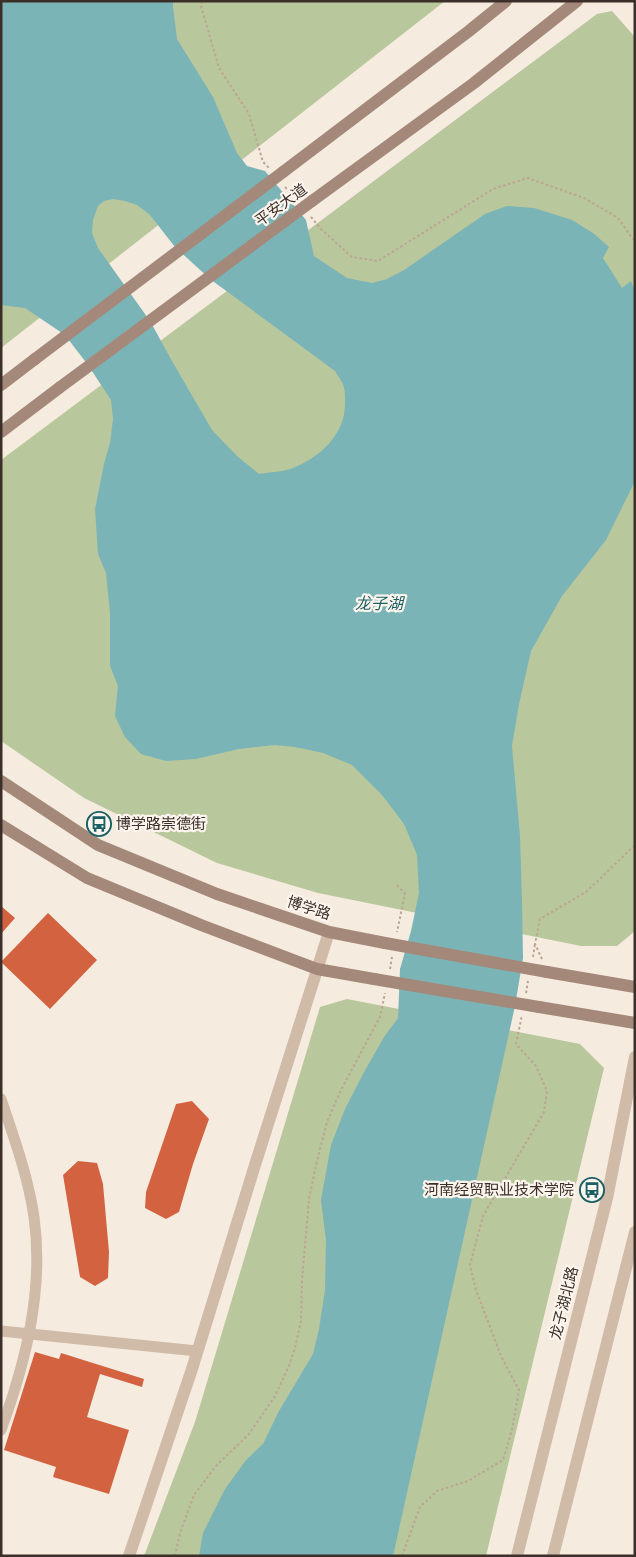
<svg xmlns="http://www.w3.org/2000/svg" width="636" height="1557" viewBox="0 0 636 1557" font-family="'Golos Text','Noto Sans SC',sans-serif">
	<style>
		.green { fill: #b9c79d }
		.water { fill: #7bb4b6; fill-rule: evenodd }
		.building { fill: #d36340 }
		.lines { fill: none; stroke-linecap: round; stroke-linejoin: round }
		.path { stroke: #bca493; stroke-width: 2; stroke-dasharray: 2.5 2.5; stroke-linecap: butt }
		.minor { stroke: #d0bba9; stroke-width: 11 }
		.tertiary { stroke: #d0bba9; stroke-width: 12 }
		.secondary { stroke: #a4897a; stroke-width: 12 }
		.secondary-bridge { stroke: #a4897a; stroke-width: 12 }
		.labels { text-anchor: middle; stroke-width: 4.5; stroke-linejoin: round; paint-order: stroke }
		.street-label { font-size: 15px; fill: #3c2f2a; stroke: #fcf5ed }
		.poi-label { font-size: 15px; fill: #3c2f2a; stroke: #fcf5ed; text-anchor: start }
		.water-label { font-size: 16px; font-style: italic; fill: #1a5f63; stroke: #fcf5ed }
	</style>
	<rect width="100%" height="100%" fill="#f6ebdf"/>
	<!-- green -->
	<path class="green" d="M1,1h444l-444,347z
		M612,11l23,26v894l-18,15h-36l-263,-53 -101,-30 -133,-65 -83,-57v-281l596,-446z
		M347,999l233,45 24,24 -118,488h-342l51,-134 125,-415z"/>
	<!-- water -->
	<path class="water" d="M1,1h172v6l4,32 36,58 24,56 10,13 18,5 41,49 8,36 33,22 25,5 15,-4 17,-9 81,-56 22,-8 27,2 38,12 21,13 16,14 -6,11 19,30 9,-7 4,10v190l-29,59 -44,56 -31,55 -12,53 -7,42 8,90 2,66 1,56 -8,48 -122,550h-194l4,-23 22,-44 21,-29 17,-16 16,-33 34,-57 6,-25 6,-39 1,-50 -5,-40 10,-55 14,-36 18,-35 21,-37 14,-19 2,-49 11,-38 8,-38 -2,-38 -13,-31 -22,-29 -30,-30 -29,-12 -28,-6 -20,-2 -36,4 -43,10 -30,2 -25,-7 -16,-17 -10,-21 3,-30 -8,-20v-53l-4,-40 -8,-19 -3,-45 9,-45 6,-21 3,-24 -2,-19 -23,-35 -23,-30 -40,-27 -24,-3zM113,199l12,2 12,4 13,10 25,32 35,32 125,92c3,5 8,11 9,17 1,3 1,8 1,11 2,34 -23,57 -52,69 -10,4 -23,4 -34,6l-22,-18 -25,-26 -40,-69 -22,-40 -52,-73 -6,-15 1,-13 5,-14 6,-5z"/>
	<!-- building -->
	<path class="building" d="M1,906l14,12 -14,16z
		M48,913l49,47 -47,49 -49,-47z
		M192,1101l17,18 -16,45 -14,48 -13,7 -21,-11 1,-16 30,-88z
		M78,1161l19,2 6,21 6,68 -1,26 -13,8 -15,-9 -17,-102z
		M35,1352l24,7 2,-6 83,26 -2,8 -42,-13 -13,43 42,13 -20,64 -56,-17 3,-10 -52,-17z"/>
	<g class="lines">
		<!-- path -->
		<path class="path" d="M202,1l-1,5 18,62 30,46 14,48 6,6
			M285,187l10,11
			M311,217l10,12 31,28 26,4 115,-72 35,-11 56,20 34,20 17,24
			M397,885l8,9 -8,38
			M533,957l2,-13
			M542,959l-7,-15 5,-25 46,-27 49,-47
			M390,969l2,-12
			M526,993l2,-12
			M175,1556l5,-23 14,-38 22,-29 33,-32 26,-38 14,-30 6,-18 6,-27 1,-41 7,-81 7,-34 11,-43 14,-32 39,-73 5,-24
			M402,1556l18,-49 17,-16 31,-10 35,-21 9,-30 7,-40 -18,-34 -25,-66 -6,-25 13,-49 61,-104 3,-21 -11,-25 -20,-22 6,-29"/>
		<!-- minor -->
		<path class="minor" d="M1,1099c13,39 27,77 33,118 10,72 -8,145 -33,213
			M1,1331l196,20"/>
		<!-- tertiary -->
		<path class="tertiary" d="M129,1556l63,-187 63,-204 74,-233
			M517,1556l90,-358 28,-141
			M553,1556l82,-324"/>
		<!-- secondary -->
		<path class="secondary" d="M283,172l186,-141 37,-30
			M312,201l162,-118 103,-82
			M1,385l34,-26
			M1,432l58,-44
			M1,781l97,64 119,49 112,38 56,11
			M1,825l86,53 114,47 116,44 57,10
			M547,972l88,15
			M539,1007l96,16"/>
		<!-- secondary-bridge -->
		<path class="secondary-bridge" d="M35,359l248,-187
			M59,388l253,-187
			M385,943l162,29
			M374,979l165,28"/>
	</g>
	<!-- icons -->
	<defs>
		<symbol id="bus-ring" viewBox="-11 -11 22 22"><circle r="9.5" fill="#fcf5ed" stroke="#1a5f63" stroke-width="1.5"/><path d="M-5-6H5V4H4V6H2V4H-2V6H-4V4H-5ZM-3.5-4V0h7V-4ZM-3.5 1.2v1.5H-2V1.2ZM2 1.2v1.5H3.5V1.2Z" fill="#1a5f63"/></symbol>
	</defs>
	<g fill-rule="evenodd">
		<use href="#bus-ring" x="85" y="810" width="28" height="28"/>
		<use href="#bus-ring" x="578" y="1176" width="28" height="28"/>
	</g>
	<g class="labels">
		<!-- street labels -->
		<g class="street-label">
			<text transform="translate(281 205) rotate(-36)" y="5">平安大道</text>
			<text transform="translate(309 908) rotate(18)" y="5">博学路</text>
			<text transform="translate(564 1303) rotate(-76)" y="5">龙子湖北路</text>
		</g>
		<!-- poi labels -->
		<g class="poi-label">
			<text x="116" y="829">博学路崇德街</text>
			<text x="574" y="1195" text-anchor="end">河南经贸职业技术学院</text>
		</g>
		<!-- water labels -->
		<g class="water-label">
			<text x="379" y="609">龙子湖</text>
		</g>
	</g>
	<!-- border -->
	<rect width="636" height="1557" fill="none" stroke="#3c2f2a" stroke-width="5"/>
</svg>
